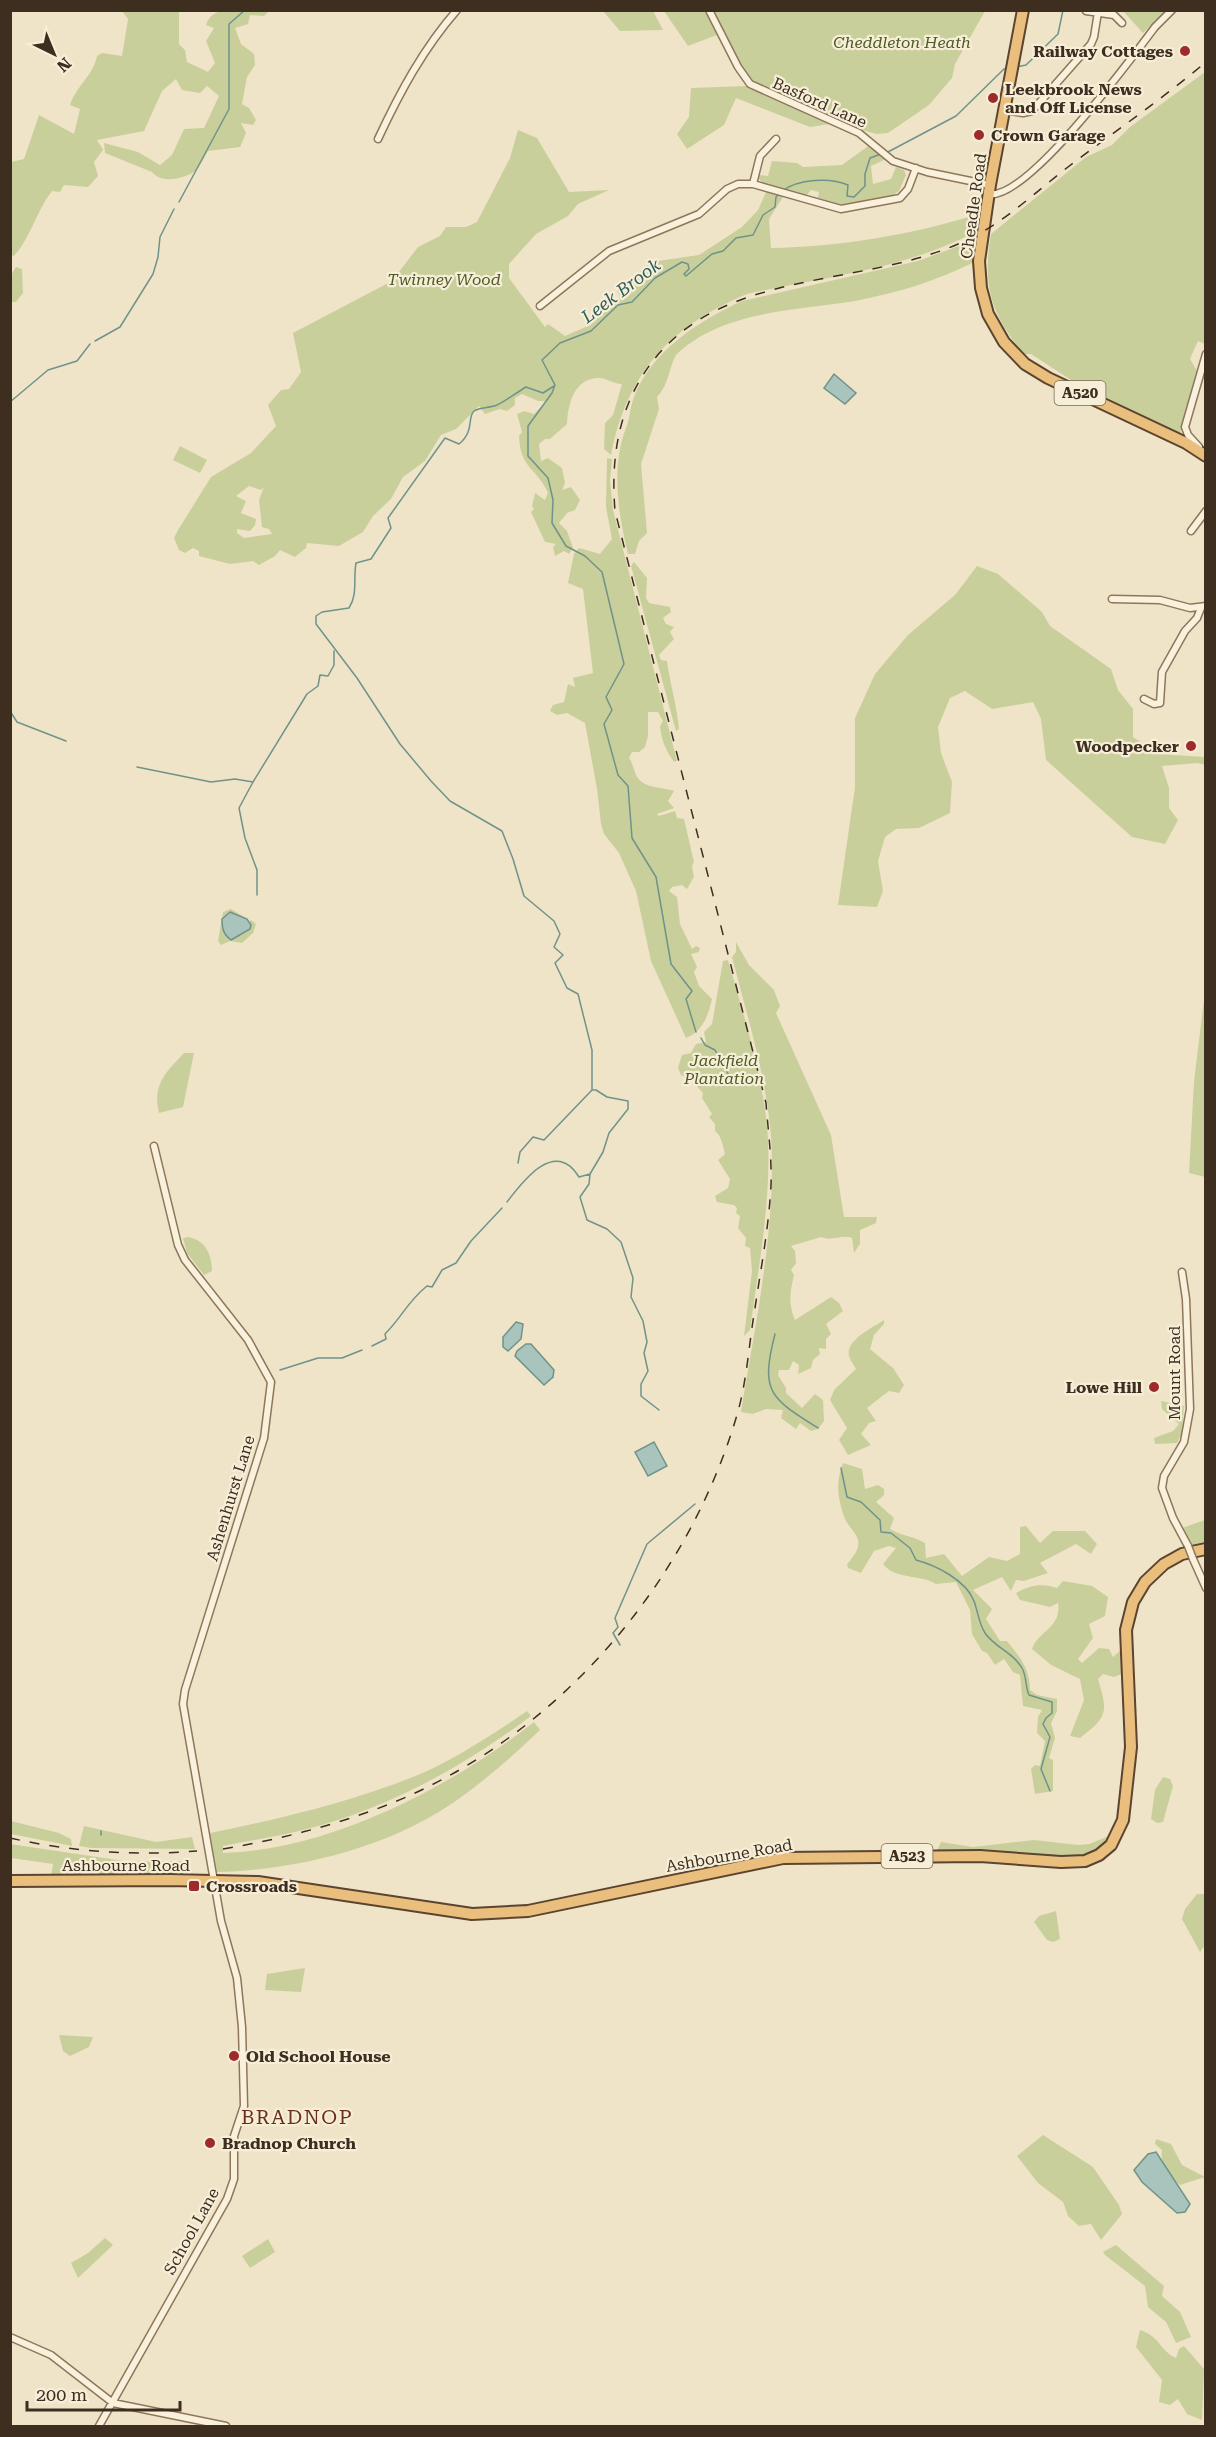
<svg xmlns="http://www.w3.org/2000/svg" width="1216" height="2437" viewBox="0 0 1216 2437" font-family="'Roboto Serif',serif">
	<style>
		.green { fill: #c9cf9b; fill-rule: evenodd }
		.water { fill: #a9c4bc; stroke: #6f938a; stroke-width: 1.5 }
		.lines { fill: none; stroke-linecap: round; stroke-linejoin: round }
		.stream { stroke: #6f938a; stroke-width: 1.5 }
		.minor-casing { stroke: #8d765c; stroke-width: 9 }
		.trunk-casing { stroke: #5b4430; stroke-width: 14 }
		.minor { stroke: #faf1dc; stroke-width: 6 }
		.trunk { stroke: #eabe7c; stroke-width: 10 }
		.rail { stroke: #3d2e20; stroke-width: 1.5; stroke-dasharray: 10 10; stroke-linecap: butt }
		.minor-bridge-casing { stroke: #8d765c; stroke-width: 9; stroke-linecap: butt }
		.minor-bridge { stroke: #faf1dc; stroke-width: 6 }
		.poi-dot { fill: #9e2a2b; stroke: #f7eed8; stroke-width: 2 }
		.labels { text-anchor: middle; stroke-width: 4.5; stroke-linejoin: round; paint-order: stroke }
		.shield { fill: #f7eed8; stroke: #756857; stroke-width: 1.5 }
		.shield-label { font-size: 15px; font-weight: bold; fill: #3d2e20 }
		.park-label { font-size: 16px; font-style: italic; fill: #4d5a26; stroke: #f7eed8 }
		.poi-label { font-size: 16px; font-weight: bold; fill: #3d2e20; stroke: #f7eed8; text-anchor: start }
		.street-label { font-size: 16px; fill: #3d2e20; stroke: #f7eed8 }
		.water-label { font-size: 18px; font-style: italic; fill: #2f5d5a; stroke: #f7eed8 }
		.quarter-label { font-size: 20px; letter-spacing: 1.5px; fill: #6b2e1e; stroke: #f7eed8 }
	</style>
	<rect width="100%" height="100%" fill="#f0e4c8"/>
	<!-- green -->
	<path class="green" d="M122,11h57v33l6,6 2,12 21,10 7,-9 -9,-22 8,-13 -8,-3c7,-23 44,-15 63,-14l-5,5 -14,-1 -2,9 -13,4 6,16 13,10 1,11 -8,12 -5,27 7,4 7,12 -3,5 -12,-2 5,10 -6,14 -32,4c-4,6 -8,17 -14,21 -12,7 -33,12 -42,0l-47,-19 -1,-10 34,9 22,13 12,-10 12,-26 20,-1 15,-32 -12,-10 -7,7 -18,-3 -6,-11 -14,12 -18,40 -47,9 6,10 -9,12 4,14 -10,11 -24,-2 -4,7 -8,-1c-16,21 -21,46 -38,65l-3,-1v-93l13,-3 15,-44 35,19 6,-25 -10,-4c6,-19 23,-29 27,-49l5,-3 20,3 6,-37z
		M603,11h50l10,19 -43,1z
		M664,11h41l12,24 -29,11z
		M712,11h273l-30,53 -3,14 -23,27 -41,28 -11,1 -23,-6 -102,-47 -14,-18z
		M1123,11h43l-23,22z
		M1205,72v272l-7,-3 -8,18 7,12 -17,63 -109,-54 -40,-26h-7c-33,-39 -42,-69 -33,-120l95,-77 26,-12 18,-18z
		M746,86l84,38 -20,3 -74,-29 -12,27 -37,24 -10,-15 12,-17 2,-29z
		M518,130l19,8 32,54 40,-2 -31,14 -10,12 -32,18 -27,30v14l36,49 3,-3 17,12 25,-11 30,-29 -3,-5 34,-29 48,-7 43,-28 16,-17 9,-20 16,7 -14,22 2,29c67,-1 138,-13 201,-32l5,2 -2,14c-69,37 -152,45 -228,62 -77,32 -120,79 -136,161l-7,-6 1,-26 8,-8 9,-31c-9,0 -15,-6 -23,-6 -25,0 -31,26 -32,46l-17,15h-5l-6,5 2,17 7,-3 14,10 3,15 -3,7 9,-3 9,13 -5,10 -8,3 -8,10 8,8 6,17 -4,6 -5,-3 -9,5 -2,-9 3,-3 -11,-2 -14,-30 3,-3 -2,-3 3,-13 10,7 3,-7c-10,-24 -28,-24 -29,-57l3,-4 -5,-18 7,-3 10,3 13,-13h-9l-16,-7 -7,4v7l-8,6 -7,-2 -15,5 -6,-8 -23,23 -15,6 -16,26 -22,16 -12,22 -18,17 -10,16 -24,14 -32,-3 -1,5 -11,9 -15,-7 -5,6 -16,9 -6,-4 -23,3 -31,-8v-5l-6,-3 -8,5 -6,-3 -5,-12 4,-8 33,-53 40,-24 25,-27 -8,-21 13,-15 8,-1 12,-17 -8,-39 99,-52 26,-34 22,-11 6,-9h20l11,-5 33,-64zM249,486l12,4 3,-3 -5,13 3,27 7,2 3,5 -28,4 -7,-5v-4l13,2 5,-6 1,-6 -15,-6 5,-12 -10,-5z
		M871,144l15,15 -15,7 2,18 18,-5 5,-12 8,3 2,5 -7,16 -9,6 -51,8 -21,-7 1,-6 -8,-2 -5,6 -43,-13 -6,-6 2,-2 9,1 4,-15 25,2 6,4 39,-2z
		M975,240l-3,23c-38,19 -76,30 -117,38 -60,10 -130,9 -177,52 -8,7 -8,31 -21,44l2,12 -18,55 6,69 -8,8 -4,13h-7c-10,-41 -17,-87 -2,-126 4,-10 4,-21 8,-31 18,-47 65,-76 108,-96l176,-40z
		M16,267l6,2 1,24 -7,9h-5v-27z
		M180,446l27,14 -7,13 -27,-13z
		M607,458l5,1 -2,21 3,30 64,251 -3,1c-8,-11 -13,-23 -14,-36l3,-5 -5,-9h-10v24l-3,11 -6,5h-7l-3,6c4,6 4,10 7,17 6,14 28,12 38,16l-6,10 6,7 -17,6 2,2 16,-5 2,7 7,1 10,43 -2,4 2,11 -7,12 -5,-4 -10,2 -3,4 8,6 3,27 12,25 4,-3 4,2 -1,4 -8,2 6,13 -3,5 5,14 13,13c-4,17 -9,32 -26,39l-35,-77 -15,-70 -17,-38 -15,-19 -3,-10 -4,-35 -12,-66 -18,-10 -10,2 -7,-4 3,-6 11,-3 4,-18 7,3 -2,-9 20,-5 -10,-84 -15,-6 6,-29 5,-6 21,6 12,-15 -6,-32z
		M634,562l13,16 -1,20 3,5 21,4 1,5 -8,6 3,6 8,3 -4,5 4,7 -15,16 2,5 6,1c3,23 10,45 12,68l-3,2 -45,-165z
		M977,566l21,8 44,38 8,14 61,43 7,21 15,19v28l25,17 47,3v8l-7,-2 -36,3 7,22v20l9,12 -13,24 -33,-7 -86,-77 -5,-41 -8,-17 -41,7 -27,-18 -15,7 -12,29 3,26 11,29 -2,31 -31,15 -23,1 -11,8 -7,24 5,30 -6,16 -39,-2 17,-118v-69l20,-44 33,-39 47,-40z
		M231,909l15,9 -12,-4 -1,25 18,-19 5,4 -3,9 -11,10 -12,-2 -9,4 -3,-4 5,-29z
		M736,942l13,23 25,25 6,16 -4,7 55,122 13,82h33l-1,6 -16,7v14l-6,9 -2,-15c-10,-4 -20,4 -31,-1l-30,9 4,5 1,12 -5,7 3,5c-4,17 -6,28 1,45l36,-23 8,6 4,8 -17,13 5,10 -5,5v10l-7,-1 1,6 -7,6 -2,8 -13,6 1,-9 -6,-4 -4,9h-10l-1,5 8,13v5l16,15 13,-14 8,6 1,21 -6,8 -7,2 -11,-8 -4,6 -15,-11 2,-8 -17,-1 -13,5 -12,-2c14,-86 36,-189 30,-276 -5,-61 -24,-120 -39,-179l4,-5z
		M728,960c15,53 33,109 39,165 6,69 -8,137 -17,205l-6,6 8,-65 -2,-23 -5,-2 1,-8 -8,-10 2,-12 -4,-3 1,-5 -3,-3 -17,-3 -2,-6 13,-8 2,-9 -12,-19 7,-6c-2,-7 -3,-18 -10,-23v-7l-6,-7 3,-3 -10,-16 1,-5 -13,-14 -9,-4 -3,-7 4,-13 9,-2 5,-9 10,-2 -2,-10 8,-8 11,-63z
		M1205,992v185l-16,-4 5,-92z
		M184,1053h10l-11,54 -24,6c-7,-28 7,-41 25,-60z
		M188,1237c17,3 24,17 24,34l-8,4 -17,-22 -4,-15z
		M884,1320v4l-10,11 -4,14 23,19 11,17 -5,8 -10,-2 -22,17 9,13 -7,2 -8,11 10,11 -23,10 -9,-15 8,-12 -17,-28 4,-10 22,-21c-2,-4 -6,-9 -7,-13 -4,-16 25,-29 35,-36z
		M1161,1401l23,5 -2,27 -5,10 -22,1 -1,-6 19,-7 6,-7 -17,-15z
		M843,1463l19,6 3,20 13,-4 6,4v6l-8,7 18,16 -4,11c12,7 23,7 35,14l1,15 18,-4 18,22 27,-19 18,4 13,-7v-27l6,-1 14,17 13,-12h32l12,13 -6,10 -15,-10 -36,19 8,10 -24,8 -8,-1 -5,11 -9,-14 -29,13 19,19 -6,10 14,22h7c13,16 23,28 23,49l7,5 20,4v12l-6,12 4,15 -6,20 4,2v31l-18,3 -4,-25 4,-4 5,1 5,-25 -8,-8 1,-16 4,-7 -19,-4 -3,-31 -7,-3 -9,-13 -9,6 -8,-12 -5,-2 -10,-17 -2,-24 -14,-28 -20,2c-15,-10 -41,-4 -53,-20l13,-16 -7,-2 -15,5 -13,22 -13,-5 -1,-4c25,-27 2,-30 -4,-50 -6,-21 -7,-31 0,-51z
		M1205,1520v25l-13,1 -10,-18z
		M1063,1581l29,5 16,11 -3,19 -16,8 4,14 -15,21 4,4 17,-15 10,1 4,8 9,-8 2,24 -10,4 -11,-3 -5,5c10,33 10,38 -18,59l-10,-2 14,-36 -4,-21 -29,-14 -19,-16c6,-18 30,-21 26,-46l-8,4 -30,-7 -4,-7c14,-8 26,-10 41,-5z
		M527,1711l4,5c-69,52 -148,95 -232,115 -25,6 -51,10 -76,15v7c107,-3 228,-66 311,-131l6,8c-24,23 -52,48 -80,68 -68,49 -161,72 -243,74l-7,-39c66,-13 140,-31 203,-56 41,-17 77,-41 114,-66z
		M1163,1777l7,2 3,7 -10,36 -6,1 -6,-4 4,-29z
		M11,1821l48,12 12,6 1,7 -61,-12z
		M84,1826l72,16 36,-5 3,12 -104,-1 -12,-2z
		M1114,1834l-8,11 -23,13 -147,-5 5,-11 32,5 61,-7 44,5 11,-1z
		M10,1844l121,18 57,-1 2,14 -139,1 2,-12 -42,-6z
		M1197,1894h7l1,4v47l-5,7 -18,-33 3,-10z
		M1056,1911l4,28 -7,3 -6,-2 -13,-18 5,-6z
		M305,1968l-4,24 -36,-2 2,-16z
		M59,2035l34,2 -4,10 -19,9 -7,-5z
		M1043,2135l50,32 26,38 3,9 -21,26 -10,-16 -12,2 -11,-10 -5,-14 -25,-19 -21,-27z
		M1156,2139l15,5 11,21 23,12 -25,8c-10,-8 -21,-22 -18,-35l-7,-6z
		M105,2238l8,7 -35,33 -7,-15 17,-10z
		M268,2239l7,13 -25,16 -8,-12z
		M1116,2245l48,41 -2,10 18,16 11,25 -15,6 -10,-21 -18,-15 -3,-21 -40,-31 -2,-3z
		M1140,2330c20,6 20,21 36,28l3,-9 5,-3 20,23 -2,51 -15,-6 -9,-15 -8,6 -11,-3 3,-22 -26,-33z"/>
	<!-- water -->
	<path class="water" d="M834,374l22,19 -11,11 -21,-16z
		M230,912l17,7 4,6 -1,4 -19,11c-8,-6 -9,-12 -9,-21z
		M516,1322l7,2 -2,15 -13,12 -5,-4v-10z
		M526,1344h5l23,26 -1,7 -9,8 -29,-29 2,-5z
		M654,1442l13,24 -19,10 -13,-24z
		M1156,2152l34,52 -5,8 -8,1 -35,-31 -8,-12 14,-16z"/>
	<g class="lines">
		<!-- stream -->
		<path class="stream" d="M1016,67l10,-2 32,-31 5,-24
			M886,153l70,-37 48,-47 4,-1
			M782,191c16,-12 48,-14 66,-6l-1,11 7,1 11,-11v-12l5,-16 11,-4
			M179,202l50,-93v-85l16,-14
			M95,341l25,-14 33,-53 5,-17 2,-20 14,-28
			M554,386l-11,7 -17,-6c-10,6 -19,13 -29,18 -7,3 -17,2 -23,6 -7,6 1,20 -15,33l-14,-6 -57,80 3,10 -20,31 -15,4c-3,17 2,31 -7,45l-27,4 -6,4v8l41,54 43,66 31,37 19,20 52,30 11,28 11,37 30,25 6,13 -6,13 9,8 -8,8 12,25 11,6 14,56v40h4l11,7 21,4v8l-19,24 -6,19 -13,22 -1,10 -9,13 7,23 20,9 14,13 12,36 -2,19 12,24 4,21 -3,11 4,18 -7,13v12l18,14
			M10,402l38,-32 29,-9 13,-17
			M10,711l7,11 49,19
			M137,767l74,15 24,-3 18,3 54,-88 11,-8 2,-11 8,1 6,-11v-14
			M253,782l-14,26 6,30 12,32v25
			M696,1032l-10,-33 6,-8 -21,-27 -15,-87 -24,-39 -4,-52 -10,-11 -14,-51 8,-14 -6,-13 18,-33 -22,-92 -17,-16 -19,-10 -14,-23 1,-23 -5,-22 -20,-22v-30l24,-33 3,-8 -13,-25 18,-17 31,-12 27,-26 14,-3 23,-24 27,-16 6,2 1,5 -5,5 2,2 26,-22 11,-3 13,-13 17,-3 10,-20 12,-8 1,-10 3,-3
			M701,1038l4,7 10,5 17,31
			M518,1163l2,-11 13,-15 11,3 48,-50
			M507,1202c16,-21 48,-64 72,-25l11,-3
			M775,1334c-15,58 -5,64 43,94
			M372,1346l14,-7 -1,-5c18,-18 22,-32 42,-48l5,1 10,-17 14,-7 15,-22 31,-33
			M280,1370l38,-12h24l20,-8
			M841,1468l6,29 14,5 19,18 1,12 10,1 19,15 6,12c19,5 50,20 58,41 4,11 5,23 11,32 10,15 28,19 37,35 5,9 3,18 7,27l23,7v11l-6,5 -3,6 7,13 -9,32 9,22
			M620,1645l-7,-12 5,-6 -3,-9 32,-74 48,-40
			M101,1835v-4
			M74,1870l22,1v-2
			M97,1871h23"/>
		<defs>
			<path id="minor" d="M709,10l29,57 12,17 109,49 34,28 34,11 63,13
				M1086,11l28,4 8,8
				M1004,110l19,3 9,-2 59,-67 3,-7 4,-25
				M378,139c22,-47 45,-90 79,-129
				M753,184l7,-28 16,-17
				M989,194c38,6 142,-135 166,-167l17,-17
				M540,306l69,-55 90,-37 28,-25 11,-5h15l88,25 59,-11 8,-9 8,-21
				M1199,447l-11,-12 -3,-8 21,-73
				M1191,531l15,-20
				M1112,599l48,1 30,8 16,-2
				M1144,699l10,5 6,-1 2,-31 23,-41 12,-13 4,-10
				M1182,1272l4,27 4,110 -6,33 -20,34 -2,12 11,30 15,28
				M1193,1559l13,29
				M10,2337l41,18 62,48 113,23
				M99,2426l128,-227 7,-20v-43l10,-30 -2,-79 -5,-49 -16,-57 -38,-217 2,-14 79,-252 7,-56 -23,-42 -63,-80 -7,-15 -24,-99"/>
			<path id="trunk" d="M1023,10l-33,175 -11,76 2,27 7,26 16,28 21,22 23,14 138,65 20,13
				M10,1881l160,-1 88,2 214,32 56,-3 255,-53 197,-2 81,6 24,-1 14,-6 12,-10 12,-25 8,-73 -5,-117 7,-28 12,-20 19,-18 18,-10 24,-5"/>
		</defs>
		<!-- minor casing -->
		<use href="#minor" class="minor-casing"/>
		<!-- trunk casing -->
		<use href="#trunk" class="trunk-casing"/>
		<!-- minor -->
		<use href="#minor" class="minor"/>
		<!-- trunk -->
		<use href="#trunk" class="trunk"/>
		<!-- rail -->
		<path class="rail" d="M10,1838c62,14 124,18 187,13
			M223,1849c58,-10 114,-24 169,-46 165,-67 295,-218 345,-388 10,-34 12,-72 18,-107 6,-40 14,-82 16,-123 1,-27 -3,-55 -5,-82l-151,-592c-4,-48 2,-95 28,-136 72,-113 224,-83 330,-138 35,-18 65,-47 95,-70 46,-35 94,-68 138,-105"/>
		<defs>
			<path id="minor-bridge" d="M1188,1546l5,13"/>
		</defs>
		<!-- minor-bridge casing -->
		<use href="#minor-bridge" class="minor-bridge-casing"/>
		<!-- minor-bridge -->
		<use href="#minor-bridge" class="minor-bridge"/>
	</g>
	<!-- markers -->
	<g class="poi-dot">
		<circle cx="1185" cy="51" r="6"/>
		<circle cx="993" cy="98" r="6"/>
		<circle cx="979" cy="135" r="6"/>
		<circle cx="1191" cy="746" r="6"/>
		<circle cx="1154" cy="1387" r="6"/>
		<rect x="188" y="1880" width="12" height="12" rx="3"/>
		<circle cx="234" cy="2056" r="6"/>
		<circle cx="210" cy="2143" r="6"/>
	</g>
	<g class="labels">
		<!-- shield labels -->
		<g class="shield">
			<rect x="1054.5" y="381" width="51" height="24" rx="4.5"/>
			<rect x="881.5" y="1844" width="51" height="24" rx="4.5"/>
		</g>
		<g class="shield-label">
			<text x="1080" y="398">A520</text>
			<text x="907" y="1861">A523</text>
		</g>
		<!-- park labels -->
		<g class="park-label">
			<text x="902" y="48">Cheddleton Heath</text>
			<text x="444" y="285">Twinney Wood</text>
			<text x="724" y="1066">Jackfield<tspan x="724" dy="18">Plantation</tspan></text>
		</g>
		<!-- poi labels -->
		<g class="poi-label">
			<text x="1173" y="57" text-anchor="end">Railway Cottages</text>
			<text x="1005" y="95">Leekbrook News<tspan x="1005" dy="18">and Off License</tspan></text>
			<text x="991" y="141">Crown Garage</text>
			<text x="1179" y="752" text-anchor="end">Woodpecker</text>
			<text x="1142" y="1393" text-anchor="end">Lowe Hill</text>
			<text x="206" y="1892">Crossroads</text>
			<text x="246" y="2062">Old School House</text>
			<text x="222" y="2149">Bradnop Church</text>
		</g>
		<!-- street labels -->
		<g class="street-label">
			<text transform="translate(820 102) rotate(24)" y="6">Basford Lane</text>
			<text transform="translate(973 206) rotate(-82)" y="6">Cheadle Road</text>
			<text transform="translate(1174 1373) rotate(-90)" y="6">Mount Road</text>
			<text transform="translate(230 1498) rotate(-73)" y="6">Ashenhurst Lane</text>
			<text transform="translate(729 1855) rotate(-10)" y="6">Ashbourne Road</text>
			<text x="126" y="1871">Ashbourne Road</text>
			<text transform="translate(191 2231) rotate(-61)" y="6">School Lane</text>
		</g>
		<!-- water labels -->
		<g class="water-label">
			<text transform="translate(621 291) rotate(-37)" y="6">Leek Brook</text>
		</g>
		<!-- quarter labels -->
		<g class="quarter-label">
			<text x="297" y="2124">BRADNOP</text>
		</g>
	</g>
	<!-- border -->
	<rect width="1216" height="2437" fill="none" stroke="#3d2e20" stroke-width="24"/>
	<!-- north arrow -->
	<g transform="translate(54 54) rotate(137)" stroke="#f7eed8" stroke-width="4.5" paint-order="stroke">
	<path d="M0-4.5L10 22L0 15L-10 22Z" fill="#3d2e20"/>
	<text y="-9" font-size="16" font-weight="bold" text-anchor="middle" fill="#3d2e20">N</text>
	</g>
	<!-- scale -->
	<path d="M27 2401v9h153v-9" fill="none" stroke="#3d2e20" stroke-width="3"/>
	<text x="36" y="2401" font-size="18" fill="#3d2e20" stroke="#f7eed8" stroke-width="4.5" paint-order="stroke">200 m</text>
</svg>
